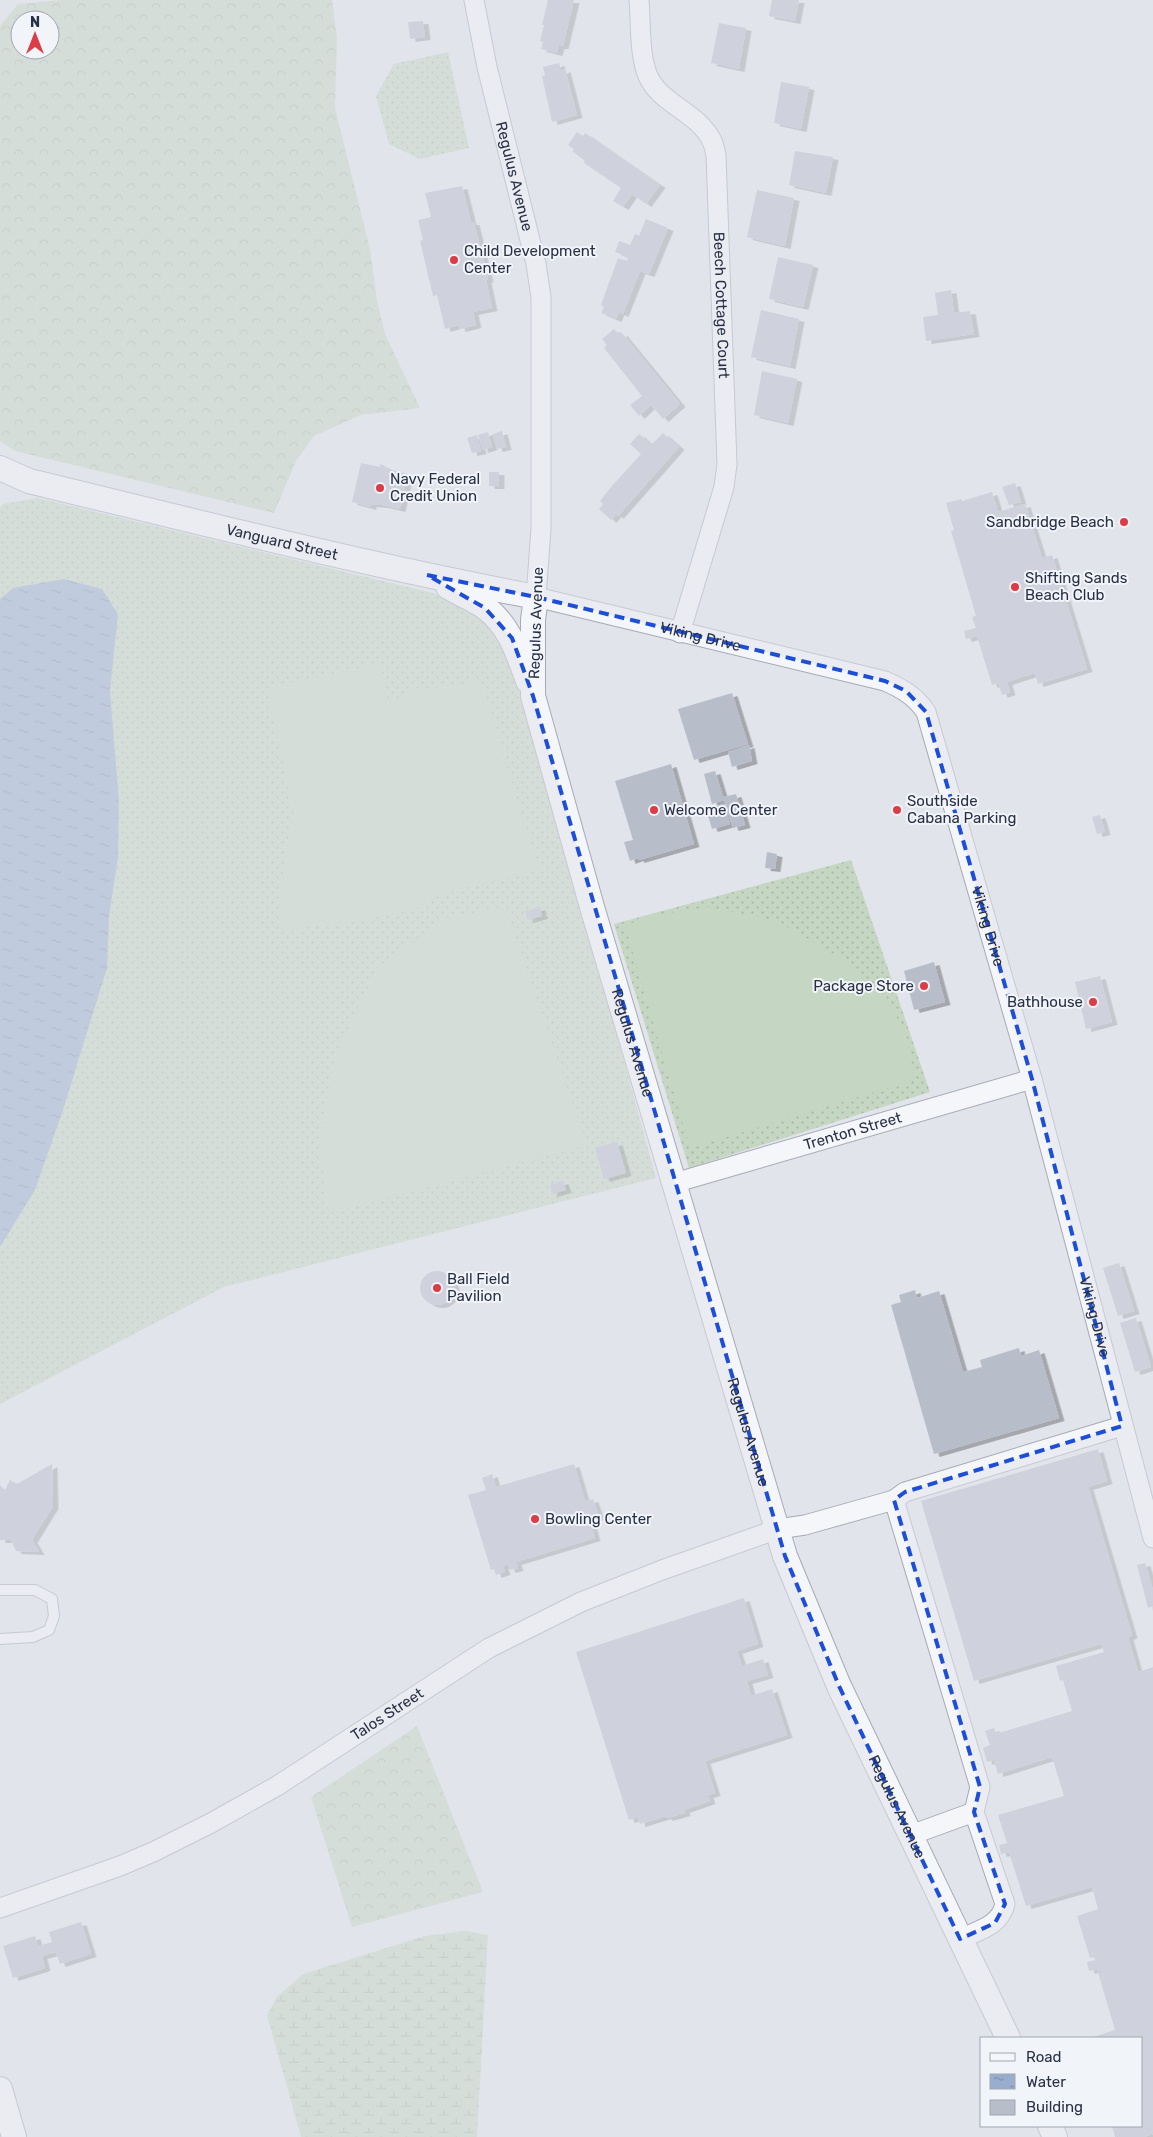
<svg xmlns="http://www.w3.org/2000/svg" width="1153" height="2137" viewBox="0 0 1153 2137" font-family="Rubik,sans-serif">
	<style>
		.grass { fill: url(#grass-dots) }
		.forest { fill: url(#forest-crowns); fill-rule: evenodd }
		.wetland { fill: url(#wetland-marsh) }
		.pitch { fill: #c5d6c2 }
		.water { fill: url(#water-ripples) }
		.building { fill: #b8bdca; filter: url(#shadow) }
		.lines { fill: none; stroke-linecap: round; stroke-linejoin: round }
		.service-casing { stroke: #a6aab6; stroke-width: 12 }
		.minor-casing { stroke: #a6aab6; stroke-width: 21 }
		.tertiary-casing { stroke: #a6aab6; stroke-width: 26 }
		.service { stroke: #f5f6f9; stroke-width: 10 }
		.minor { stroke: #f5f6f9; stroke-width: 19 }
		.tertiary { stroke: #f5f6f9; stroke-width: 24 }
		.marked { fill: none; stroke: #1d4ed8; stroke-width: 4; stroke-dasharray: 10 6; stroke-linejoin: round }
		.poi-dot { fill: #db3c46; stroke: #f1f4f8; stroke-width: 2 }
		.labels { text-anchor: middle; stroke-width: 4; stroke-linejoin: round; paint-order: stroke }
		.street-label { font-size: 15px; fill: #283045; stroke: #f1f4f8 }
		.poi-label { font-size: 15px; fill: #283045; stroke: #f1f4f8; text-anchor: start }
	</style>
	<defs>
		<pattern id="grass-dots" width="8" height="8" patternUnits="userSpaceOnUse" patternTransform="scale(1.25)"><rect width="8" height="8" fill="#c5d6c2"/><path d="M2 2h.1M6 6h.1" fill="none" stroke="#a9b8a8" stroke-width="1.8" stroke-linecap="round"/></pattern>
		<pattern id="forest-crowns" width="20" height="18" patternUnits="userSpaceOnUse" patternTransform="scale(1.25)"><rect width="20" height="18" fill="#c5d6c2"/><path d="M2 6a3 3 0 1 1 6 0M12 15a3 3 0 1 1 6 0" fill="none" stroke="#a9b8a8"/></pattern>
		<pattern id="wetland-marsh" width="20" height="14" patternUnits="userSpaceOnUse" patternTransform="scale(1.25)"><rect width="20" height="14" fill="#c5d6c2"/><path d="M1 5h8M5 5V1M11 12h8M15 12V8" fill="none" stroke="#a9b8a8"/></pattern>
		<pattern id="water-ripples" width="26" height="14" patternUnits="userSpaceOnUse" patternTransform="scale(1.25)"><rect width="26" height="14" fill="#99aecf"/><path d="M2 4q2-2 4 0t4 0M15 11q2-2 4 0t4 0" fill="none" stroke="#7d8eaa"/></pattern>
		<filter id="shadow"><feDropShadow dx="5.5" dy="3" stdDeviation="0" flood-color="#0004"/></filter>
	</defs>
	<rect width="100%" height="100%" fill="#e1e4eb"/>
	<!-- grass -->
	<path class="grass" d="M448,52l21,96 -49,11 -31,-15 -13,-48 18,-32z
		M38,498l395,95 58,29 25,44 140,512 -432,109 -224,117v-896l3,-4z
		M851,860l79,232 -241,76 -75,-244z"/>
	<!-- forest -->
	<path class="forest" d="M61,0h271l5,38 -2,70 35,141 7,51 8,34 35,74 -59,7 -47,21 -18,25 -22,52 -259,-62 -15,-10v-415l18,-22zM20,20h30v30h-30z
		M417,1726l66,166 -131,35 -41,-130z"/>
	<!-- wetland -->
	<path class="wetland" d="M465,1931l23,4 -11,202h-176l-34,-122 10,-18 26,-23 122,-38z"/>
	<!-- pitch -->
	<path class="pitch" d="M380,664l8,38 25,-11 68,-10 58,189 -109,26 1,9 -112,24 -2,-5 -38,9 5,-78 10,-40 -27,-127z
		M708,907l69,14 67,39 43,39 19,36 9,45 -225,68 -65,-222 24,-10z
		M505,908l82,237 -259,68 -9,-73 17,-87 42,-86 71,-50z"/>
	<!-- water -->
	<path class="water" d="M64,579l38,10 16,25 -8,77 9,112 -1,54 -9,59 -2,52 -44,142 -28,80 -35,57v-648l13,-11z"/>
	<!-- building -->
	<path class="building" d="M548,0h26l-11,46h-4l-2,7 -16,-4 2,-7 -3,-1 4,-16h-2z
		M772,0h27l-4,21 -26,-5z
		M423,21l2,16 -15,2 -2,-17z
		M719,23l27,5 -7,41 -28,-6z
		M559,63l2,8 4,-2 12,46 -25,7 -10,-46h3l-2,-9z
		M781,82l28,5 -8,42 -27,-6z
		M577,132l6,4 2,-3 75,52 -14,19 -14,-10 -9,13 -10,-6 8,-13 -37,-25 1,-2 -13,-10 2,-2 -6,-4z
		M795,151l38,6 -7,36 -37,-8z
		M462,186l9,36h3l14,57 -2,1 6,28 -19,4 3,13 -16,4 -1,-4 -14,4 -8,-34 -4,1 -13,-55 3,-1 -5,-20 13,-3 -6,-24z
		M757,190l37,8 -9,48 -38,-9z
		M646,219l22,9 -19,46 -9,-3 -17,43 -4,-2 -3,7 -15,-6 3,-6 -3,-2 17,-47 9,3 1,-4 -13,-5 4,-11 11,4 5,-11 4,2z
		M778,257l35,8 -10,42 -34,-8z
		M951,290l3,23 16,-2 4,23 -48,7 -3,-24 15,-2 -3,-22z
		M761,310l38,9 -9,47 -39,-9z
		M614,329l6,6 2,-2 58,71 -17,15 -12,-14 -12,11 -9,-11 12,-9 -38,-48 3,-3 -5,-6z
		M762,371l35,8 -9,44 -34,-8z
		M502,431l4,16 -9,2 -4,-15z
		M488,432l4,15 -9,3 -5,-15z
		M663,433l16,14 -61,69 -2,-2 -5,6 -12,-11 4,-5 -3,-3 11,-14 30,-33 -11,-10 9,-10 12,11z
		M477,435l4,16 -9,2 -5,-15z
		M361,463l19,4v-3l5,2v2l23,6 -8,35 -17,-4 -12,-1v3l-19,-5z
		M489,472h10v14h-10z
		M1015,483l6,19 -12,3 -7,-18z
		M992,492l6,20 27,-8 17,54 10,-3 35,114 -49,15 -3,-11 -28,9 3,10 -8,3 -4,-12 -6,2 -15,-49 -11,3 -2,-8 12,-3 -4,-11 4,-1 -25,-85 3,-1 -8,-27 15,-4 1,2z
		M732,693l16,51 -54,16 -16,-51z
		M749,745l3,16 -20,6 -4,-15z
		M671,764l23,80 -55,16 -1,-2 -8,3 -6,-19 9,-2 -18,-59z
		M715,771l8,26 13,-3 9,31 -12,3 -9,-28 -12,4 -8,-30z
		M724,804l6,20 -18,5 -6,-20z
		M1100,815l5,17 -8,2 -5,-17z
		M767,852l10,2 -2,15 -10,-1z
		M540,907l2,9 -14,4 -3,-9z
		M934,962l11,40 -31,8 -10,-39z
		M1100,976l12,46 -26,7 -11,-47z
		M617,1142l9,31 -22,6 -9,-31z
		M563,1181l3,9 -14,4 -2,-9z
		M1119,1263l15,48 -16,5 -15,-48z
		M420 1288a17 17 0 1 1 34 0a17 17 0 1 1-34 0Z
		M915,1290l2,8 22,-7 24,81 19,-5 -2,-7 39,-12 2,8 18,-6 20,68 -125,36 -43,-149 10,-3 -2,-7z
		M1136,1318l15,49 -16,5 -15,-49z
		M1098,1449l9,32 -19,6 44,148 -4,2 10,35 15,-5v467l-9,3h-29l-3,-11h30v-88h-52l25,-8 -18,-61 -8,2 -2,-9 8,-2 -1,-3 -4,1 -13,-42 21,-7 -6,-22 -66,19 -17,-54 -8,2 -2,-9 8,-2 -9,-28 66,-19 -12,-39 -54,17 -4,-14 -7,2 -4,-14 7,-3 -5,-14 9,-3 2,6 76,-23 -9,-31 -3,1 -4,-15 48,-14 -3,-8 -127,37 -53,-180z
		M52,1464l1,42 -21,34 7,12 -23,-1 -5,-11h-11v-55l5,5 5,-10 7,4z
		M574,1464l11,37 8,-2 6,18 -9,3 5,18 -79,24 2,6 -8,2 -2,-6 -5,2 2,6 -9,3 -2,-6 -3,1 -23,-75 18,-5 -4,-12 10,-4 4,13z
		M1145,1563l8,27v16l-5,2 -11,-43z
		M744,1598l14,46 -21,7 5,15 21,-7 5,16 -21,6 4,15 21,-7 15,46 -82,26 10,32 -7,2 2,6 -26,9 1,3 -18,5 -1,-2 -26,8 -2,-7 -9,3 -53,-168z
		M81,1922l10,32 -31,10 -4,-12 -14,4 3,12 -32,10 -10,-32 32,-10 3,10 14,-4 -3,-10z"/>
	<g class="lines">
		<defs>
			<path id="service" d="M0,1590h35l17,9 2,17 -5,14 -16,7 -33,2"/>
			<g id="minor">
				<path id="s1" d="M474,0l13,67 49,197 5,33v232l-5,68 349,84c18,8 30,15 41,31l106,367 121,459"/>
				<path id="s2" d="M639,0c2,23 0,55 9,76 12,28 50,36 64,65 2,4 3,10 4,14l11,309 -3,23 -44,146"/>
				<path id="s3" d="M674,1183l358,-104"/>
				<path d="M894,1500l11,-8 217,-66"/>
				<path d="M911,1835l63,-23"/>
				<path id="s4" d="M0,1908l120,-42 33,-14 58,-29 66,-37 212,-138 92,-46 81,-32 116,-41 27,-4 89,-25 86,287 -6,25 31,92c-5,22 -26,26 -45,35"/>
			</g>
			<g id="tertiary">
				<path id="s5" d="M0,468l29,13c169,41 337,84 507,116l-3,23v76l59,211 193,649 54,130 169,352"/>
				<path d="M448,587c12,7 27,13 38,21 24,18 32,46 42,73"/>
				<path d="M0,2089l14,48"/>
				<path d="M1050,2126l5,11"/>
			</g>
		</defs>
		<!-- service casing -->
		<use href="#service" class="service-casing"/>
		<!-- minor casing -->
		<use href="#minor" class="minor-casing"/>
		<!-- tertiary casing -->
		<use href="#tertiary" class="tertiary-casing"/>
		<!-- service -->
		<use href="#service" class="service"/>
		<!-- minor -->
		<use href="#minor" class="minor"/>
		<!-- tertiary -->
		<use href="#tertiary" class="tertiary"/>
	</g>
	<!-- marked area -->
	<path d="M0 0H1153V2137H0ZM427,575l109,22 349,84 21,10 20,21 106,367 90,347 -217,66 -11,8 86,287 -6,25 31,92 -10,19 -35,16 -121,-253 -54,-130 -252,-860 -21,-58 -27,-30z" fill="#e1e4eb" fill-opacity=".55" fill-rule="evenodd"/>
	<path class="marked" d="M427,575l109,22 349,84 21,10 20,21 106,367 90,347 -217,66 -11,8 86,287 -6,25 31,92 -10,19 -35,16 -121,-253 -54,-130 -252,-860 -21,-58 -27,-30z"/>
	<!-- markers -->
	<g class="poi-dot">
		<circle cx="454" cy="260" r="5"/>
		<circle cx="380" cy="488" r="5"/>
		<circle cx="1124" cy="522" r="5"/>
		<circle cx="1015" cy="587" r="5"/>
		<circle cx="654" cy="810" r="5"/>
		<circle cx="897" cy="810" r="5"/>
		<circle cx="924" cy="986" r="5"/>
		<circle cx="1093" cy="1002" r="5"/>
		<circle cx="437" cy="1288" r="5"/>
		<circle cx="535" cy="1519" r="5"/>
	</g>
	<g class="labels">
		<!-- street labels -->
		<g class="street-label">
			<text dy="5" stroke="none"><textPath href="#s1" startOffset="181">Regulus Avenue</textPath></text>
			<text dy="5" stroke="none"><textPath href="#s2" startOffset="334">Beech Cottage Court</textPath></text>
			<text dy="5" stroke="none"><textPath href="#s5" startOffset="292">Vanguard Street</textPath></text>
			<text transform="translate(536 623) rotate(-88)" y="5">Regulus Avenue</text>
			<text dy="5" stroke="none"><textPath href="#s1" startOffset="774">Viking Drive</textPath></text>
			<text dy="5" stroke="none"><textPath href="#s1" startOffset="1239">Viking Drive</textPath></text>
			<text dy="5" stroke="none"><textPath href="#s5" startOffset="1012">Regulus Avenue</textPath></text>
			<text dy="5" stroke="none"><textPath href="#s3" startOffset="186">Trenton Street</textPath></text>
			<text dy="5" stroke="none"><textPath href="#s1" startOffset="1644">Viking Drive</textPath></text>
			<text dy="5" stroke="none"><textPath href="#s5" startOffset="1418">Regulus Avenue</textPath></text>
			<text dy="5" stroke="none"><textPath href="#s4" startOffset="435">Talos Street</textPath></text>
			<text dy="5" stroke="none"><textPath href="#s5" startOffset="1822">Regulus Avenue</textPath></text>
		</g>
		<!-- poi labels -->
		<g class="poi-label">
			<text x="464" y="256">Child Development<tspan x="464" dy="17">Center</tspan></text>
			<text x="390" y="484">Navy Federal<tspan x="390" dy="17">Credit Union</tspan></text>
			<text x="1114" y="527" text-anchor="end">Sandbridge Beach</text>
			<text x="1025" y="583">Shifting Sands<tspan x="1025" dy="17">Beach Club</tspan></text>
			<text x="907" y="806">Southside<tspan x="907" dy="17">Cabana Parking</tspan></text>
			<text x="664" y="815">Welcome Center</text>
			<text x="914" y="991" text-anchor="end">Package Store</text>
			<text x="1083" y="1007" text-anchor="end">Bathhouse</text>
			<text x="447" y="1284">Ball Field<tspan x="447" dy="17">Pavilion</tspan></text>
			<text x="545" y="1524">Bowling Center</text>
		</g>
	</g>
	<!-- legend -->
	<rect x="980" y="2037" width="162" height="90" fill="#f1f4f8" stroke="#a1a6b0"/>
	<rect x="990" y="2053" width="25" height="8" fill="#f5f6f9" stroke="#a1a6b0"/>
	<text x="1026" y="2062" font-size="15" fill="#283045">Road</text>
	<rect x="990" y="2074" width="25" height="15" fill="url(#water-ripples)" stroke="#a1a6b0"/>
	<text x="1026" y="2087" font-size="15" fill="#283045">Water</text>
	<rect x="990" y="2100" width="25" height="15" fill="#b8bdca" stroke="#a1a6b0"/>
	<text x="1026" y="2112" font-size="15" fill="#283045">Building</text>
	<!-- north arrow -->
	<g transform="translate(35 35)"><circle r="24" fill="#f1f4f8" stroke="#a1a6b0"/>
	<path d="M0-4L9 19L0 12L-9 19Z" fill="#db3c46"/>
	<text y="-8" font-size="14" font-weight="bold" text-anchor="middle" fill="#283045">N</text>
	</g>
</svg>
